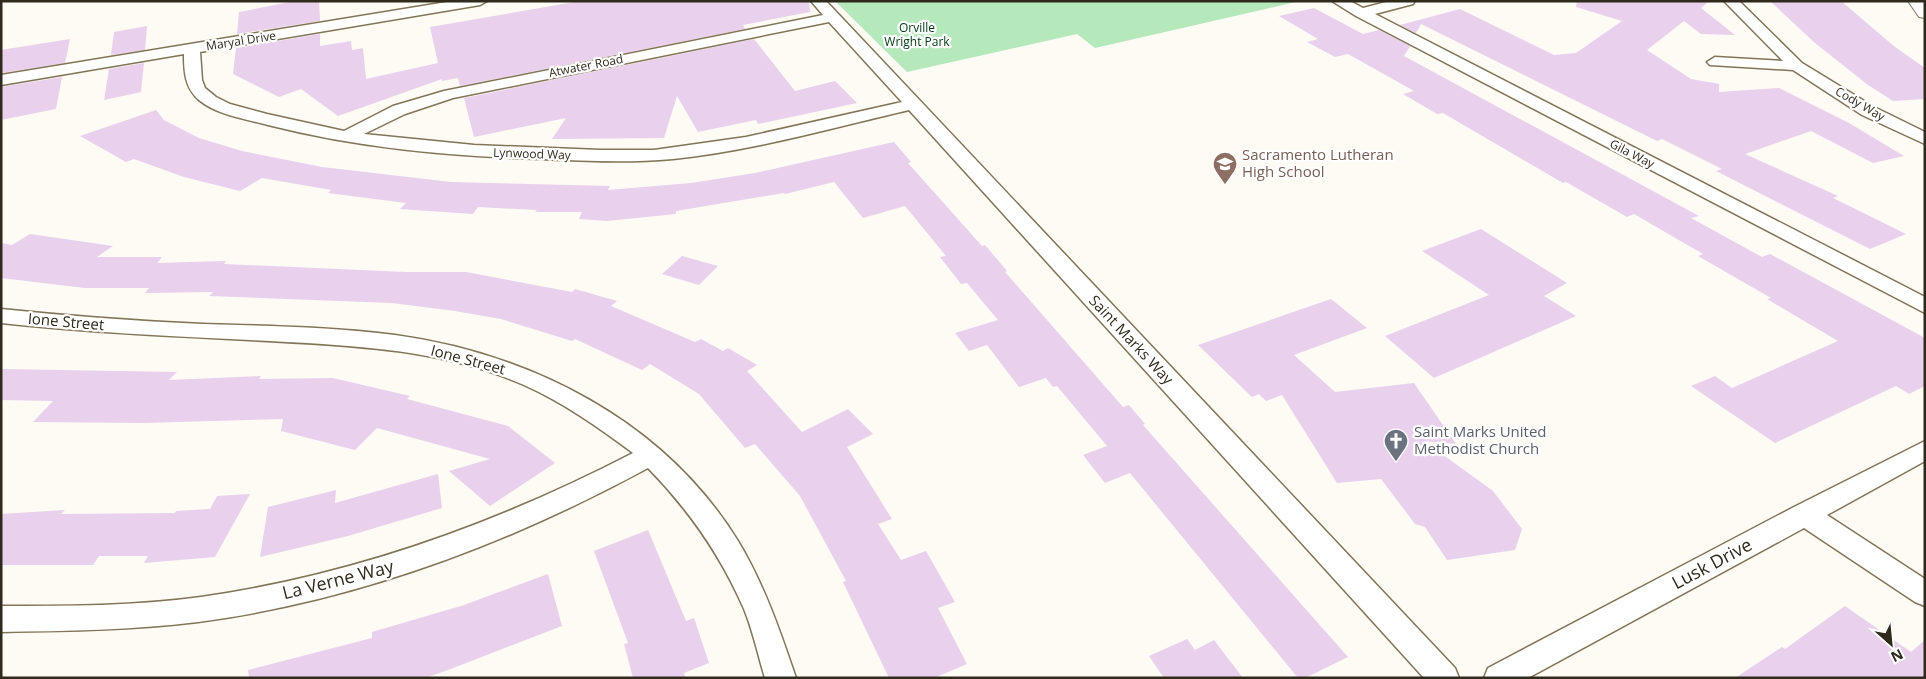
<svg xmlns="http://www.w3.org/2000/svg" width="1926" height="679" viewBox="0 0 1926 679" font-family="'Open Sans',sans-serif">
	<style>
		.green { fill: #b5e8bb }
		.building { fill: #e9d0ed }
		.lines { fill: none; stroke-linecap: round; stroke-linejoin: round }
		.minor-casing { stroke: #827456; stroke-width: 3 }
		.tertiary-casing { stroke: #827456; stroke-width: 2 }
		.minor { fill: #fff; fill-rule: evenodd }
		.tertiary { fill: #fff; fill-rule: evenodd }
		.labels { text-anchor: middle; stroke-width: 4.5; stroke-linejoin: round; paint-order: stroke }
		.far-park-label { font-size: 12px; fill: #003811; stroke: #fff }
		.far-street-label { font-size: 12px; fill: #302a1d; stroke: #fff }
		.education-label { font-size: 15px; fill: #785e54; stroke: #fff; text-anchor: start }
		.street-label { font-size: 15px; fill: #302a1d; stroke: #fff }
		.worship-label { font-size: 15px; fill: #5b616d; stroke: #fff; text-anchor: start }
		.near-street-label { font-size: 18px; fill: #302a1d; stroke: #fff }
	</style>
	<rect width="100%" height="100%" fill="#fefaf4"/>
	<!-- green -->
	<path class="green" d="M835,1h465l-205,47 -18,-14 -170,38z"/>
	<!-- building -->
	<path class="building" d="M295,1h24l1,20 -83,13 2,-22z
		M580,1h229l1,11 -67,13 2,4 -285,57 -2,-8 -16,3v-2l-104,37 -37,-27 -22,8 -46,-23 3,-26 84,-14v12l31,-5 1,9 11,-2 3,31 72,-16 -8,-36z
		M1577,1h132l-8,7 34,27 -34,-1 -17,-13 -37,29 44,29 28,5v8l60,-4 70,35 55,33 -31,7 -62,-32 -66,23 93,42 -5,2 73,36 -36,15 -154,-78 6,-2 -60,-30 -5,2 -236,-117 -5,9 -16,-8 60,-16 94,46 22,-2 46,-32 -46,-14z
		M1770,1h71l54,46 30,21v31l-32,2 -25,-16 -53,-42z
		M1314,8l49,26 16,-4 31,16 -6,10 295,160 -8,2 71,39 8,-3 155,84v48l-16,8 -13,-8 -121,57 -84,-57 24,-10 17,12 106,-47 -71,-42 4,-1 -73,-42 5,-2 -69,-40 -7,3 -61,-35 -3,1 -120,-70 -6,1 -34,-20 11,-3 -66,-37 -13,3 -28,-15 11,-3 -39,-23z
		M147,26l-2,24 -34,5 3,-23z
		M70,39l-5,24 -64,10v-23z
		M754,39l41,52 40,-10 22,22 -99,21 -2,-4 -58,12 -21,-36 -13,42 -112,1 14,-21 -92,19 -10,-39z
		M144,63l-3,29 -37,8 5,-31z
		M62,77l-6,32 -55,11v-33z
		M156,110l8,10 35,18 43,13 80,16 129,15 159,4 -2,4 83,-7 64,-10 139,-31 17,20 -3,1 74,83 3,-1 22,26 -2,1 118,135 6,-2 16,19 -2,1 205,232 -43,21h-7l-168,-205 -25,10 -22,-28 24,-9 -50,-60 -4,1 -7,-9 -27,9 -32,-42 -18,6 -14,-18 43,-13 -31,-37 -6,1 -21,-27 6,-1 -41,-50 -42,12 -29,-36 -49,12 -1,-1 -108,18v3l-69,7 -28,-2 3,-7h-47l2,-2 -59,-3 -5,7 -73,-5 6,-6 -78,-10 3,-3 -69,-12 -22,13 -56,-14 -50,-18 -8,3 -46,-26z
		M1481,229l86,54 -23,13 32,20 -142,62 -49,-42 104,-41 -67,-44z
		M30,234l83,12 -16,11h65l-5,6 69,-2 -2,3 182,8h60l106,20 3,-3 42,12 -6,5 84,36 6,-3 22,12 5,-3 29,17 -10,6 55,61 46,-23 25,25 -26,13 45,72 -14,5 23,36 25,-9 29,51 -17,6 29,56 -33,14h-45l-46,-96 3,-1 -46,-85 -45,-52 -10,4 -46,-54 -49,-30 -8,6 -67,-31 -3,2 -71,-22 -46,-8 -63,-8 -183,-7 4,-4 -68,1 4,-5h-64l-84,-10v-35l11,2z
		M682,256l36,10 -19,19 -37,-11z
		M1331,299l36,29 -73,27 41,37 79,-9 42,61 -32,-3 69,50 29,38 -7,21 -68,10 -22,-33 -10,-3 -34,-45 -44,4 -55,-88 -16,6 -7,-7 -7,3 -54,-52z
		M1,369l176,3 -8,8 92,-4 -2,3 74,-1 77,18 -3,3 101,27 47,37 -65,43 -41,-35 41,-12 -113,-31 -22,22 -74,-19 2,-12 -140,4 -110,-1 20,-21 -52,-1z
		M438,474l4,34 -94,28 -88,21 8,-50 68,-17 -1,13z
		M250,494l-35,63 -71,6 4,-7h-49l-6,9h-92v-51l64,-4 -4,4 114,-1 1,-2 34,-2 7,-13z
		M648,530l38,91 8,-3 15,45 -25,10 1,5h-52l-9,-34 4,-1 -34,-92z
		M548,574l14,52 -114,44 -23,8h-176l-1,-8 124,-32v-6l92,-27z
		M1845,606l66,46 14,-12v38h-190l47,-31 3,2z
		M1187,639l8,11 19,-10 29,38h-79l-15,-22z"/>
	<g class="lines">
		<defs>
			<path id="minor" d="M453,1h34l-7,4 -280,47 2,28 3,8 11,9 14,7 37,10 77,17 49,-25 51,-15 379,-76 -12,-14h15l629,667 4,10h-35l-515,-568c-78,18 -156,41 -236,49 -43,4 -88,2 -132,0 -92,-3 -183,-11 -273,-34 -22,-6 -51,-10 -69,-25 -14,-12 -15,-28 -15,-46l-183,31v-10zM829,22l73,80 -156,35 -92,13h-54l-126,-5 -110,-11 41,-20 48,-16z
				M1332,1h18l13,7 27,-7h25l-2,3 -38,10 550,283v16l-569,-297z
				M1724,1h15l63,62 72,44 51,25v12l-63,-29 -69,-45 -83,-5 -3,-3 8,-5 68,4z
				M1,309c67,7 135,12 202,15 64,2 129,3 192,11 137,19 269,86 343,206 26,43 42,90 58,137h-31c-7,-23 -12,-47 -21,-69 -24,-55 -55,-99 -96,-141 -140,76 -292,133 -450,154 -65,8 -131,9 -197,10v-26c67,0 134,0 200,-9 153,-22 295,-73 432,-144 -35,-26 -69,-50 -109,-68 -86,-38 -182,-40 -274,-45 -83,-4 -166,-8 -249,-17z
				M1925,441v20l-98,54 98,64v27l-10,-4 -111,-74 -276,150h-44l4,-10 306,-161z"/>
			<path id="tertiary" d="M1908,1h17v17l-6,-1z"/>
		</defs>
		<!-- minor casing -->
		<use href="#minor" class="minor-casing"/>
		<!-- tertiary casing -->
		<use href="#tertiary" class="tertiary-casing"/>
		<!-- minor -->
		<use href="#minor" class="minor"/>
		<!-- tertiary -->
		<use href="#tertiary" class="tertiary"/>
	</g>
	<!-- icons -->
	<defs>
		<symbol id="school-pin" viewBox="-11 -11 22 30"><path d="M0 17L-7.5 6A9.5 9.5 0 1 1 7.5 6Z" fill="#8d6e63" stroke="#fff"/><path d="M0-5L7-2L0 1L-7-2ZM-4 1L0 2.5L4 1V4Q0 6-4 4Z" fill="#fff"/></symbol>
		<symbol id="church-pin" viewBox="-11 -11 22 30"><path d="M0 17L-7.5 6A9.5 9.5 0 1 1 7.5 6Z" fill="#6b7280" stroke="#fff"/><path d="M-1.2-6h2.4v3.5h3.3v2.4h-3.3V6h-2.4V-.1h-3.3v-2.4h3.3Z" fill="#fff"/></symbol>
	</defs>
	<g fill-rule="evenodd">
		<use href="#school-pin" x="1211" y="150" width="28" height="38"/>
		<use href="#church-pin" x="1382" y="427" width="28" height="38"/>
	</g>
	<g class="labels">
		<!-- far-park labels -->
		<g class="far-park-label">
			<text x="917" y="32">Orville<tspan x="917" dy="14">Wright Park</tspan></text>
		</g>
		<!-- far-street labels -->
		<g class="far-street-label">
			<text transform="translate(241 41) rotate(-9)" y="4">Maryal Drive</text>
			<text transform="translate(586 66) rotate(-11)" y="4">Atwater Road</text>
			<text transform="translate(1860 104) rotate(30)" y="4">Cody Way</text>
			<text transform="translate(532 154) rotate(2)" y="4">Lynwood Way</text>
			<text transform="translate(1632 154) rotate(27)" y="4">Gila Way</text>
		</g>
		<!-- education labels -->
		<g class="education-label">
			<text x="1242" y="160">Sacramento Lutheran<tspan x="1242" dy="17">High School</tspan></text>
		</g>
		<!-- street labels -->
		<g class="street-label">
			<text transform="translate(66 322) rotate(5)" y="5">Ione Street</text>
			<text transform="translate(1131 340) rotate(47)" y="5">Saint Marks Way</text>
			<text transform="translate(468 360) rotate(15)" y="5">Ione Street</text>
		</g>
		<!-- worship labels -->
		<g class="worship-label">
			<text x="1414" y="437">Saint Marks United<tspan x="1414" dy="17">Methodist Church</tspan></text>
		</g>
		<!-- near-street labels -->
		<g class="near-street-label">
			<text transform="translate(1712 564) rotate(-28)" y="6">Lusk Drive</text>
			<text transform="translate(338 580) rotate(-14)" y="6">La Verne Way</text>
		</g>
	</g>
	<!-- border -->
	<rect width="1926" height="679" fill="none" stroke="#302a1d" stroke-width="5"/>
	<!-- north arrow -->
	<g transform="translate(1891 644) rotate(153)" stroke="#ffffff" stroke-width="4" paint-order="stroke">
	<path d="M0-4L9 19L0 12L-9 19Z" fill="#302a1d"/>
	<text y="-8" font-size="14" font-weight="bold" text-anchor="middle" fill="#302a1d">N</text>
	</g>
</svg>
